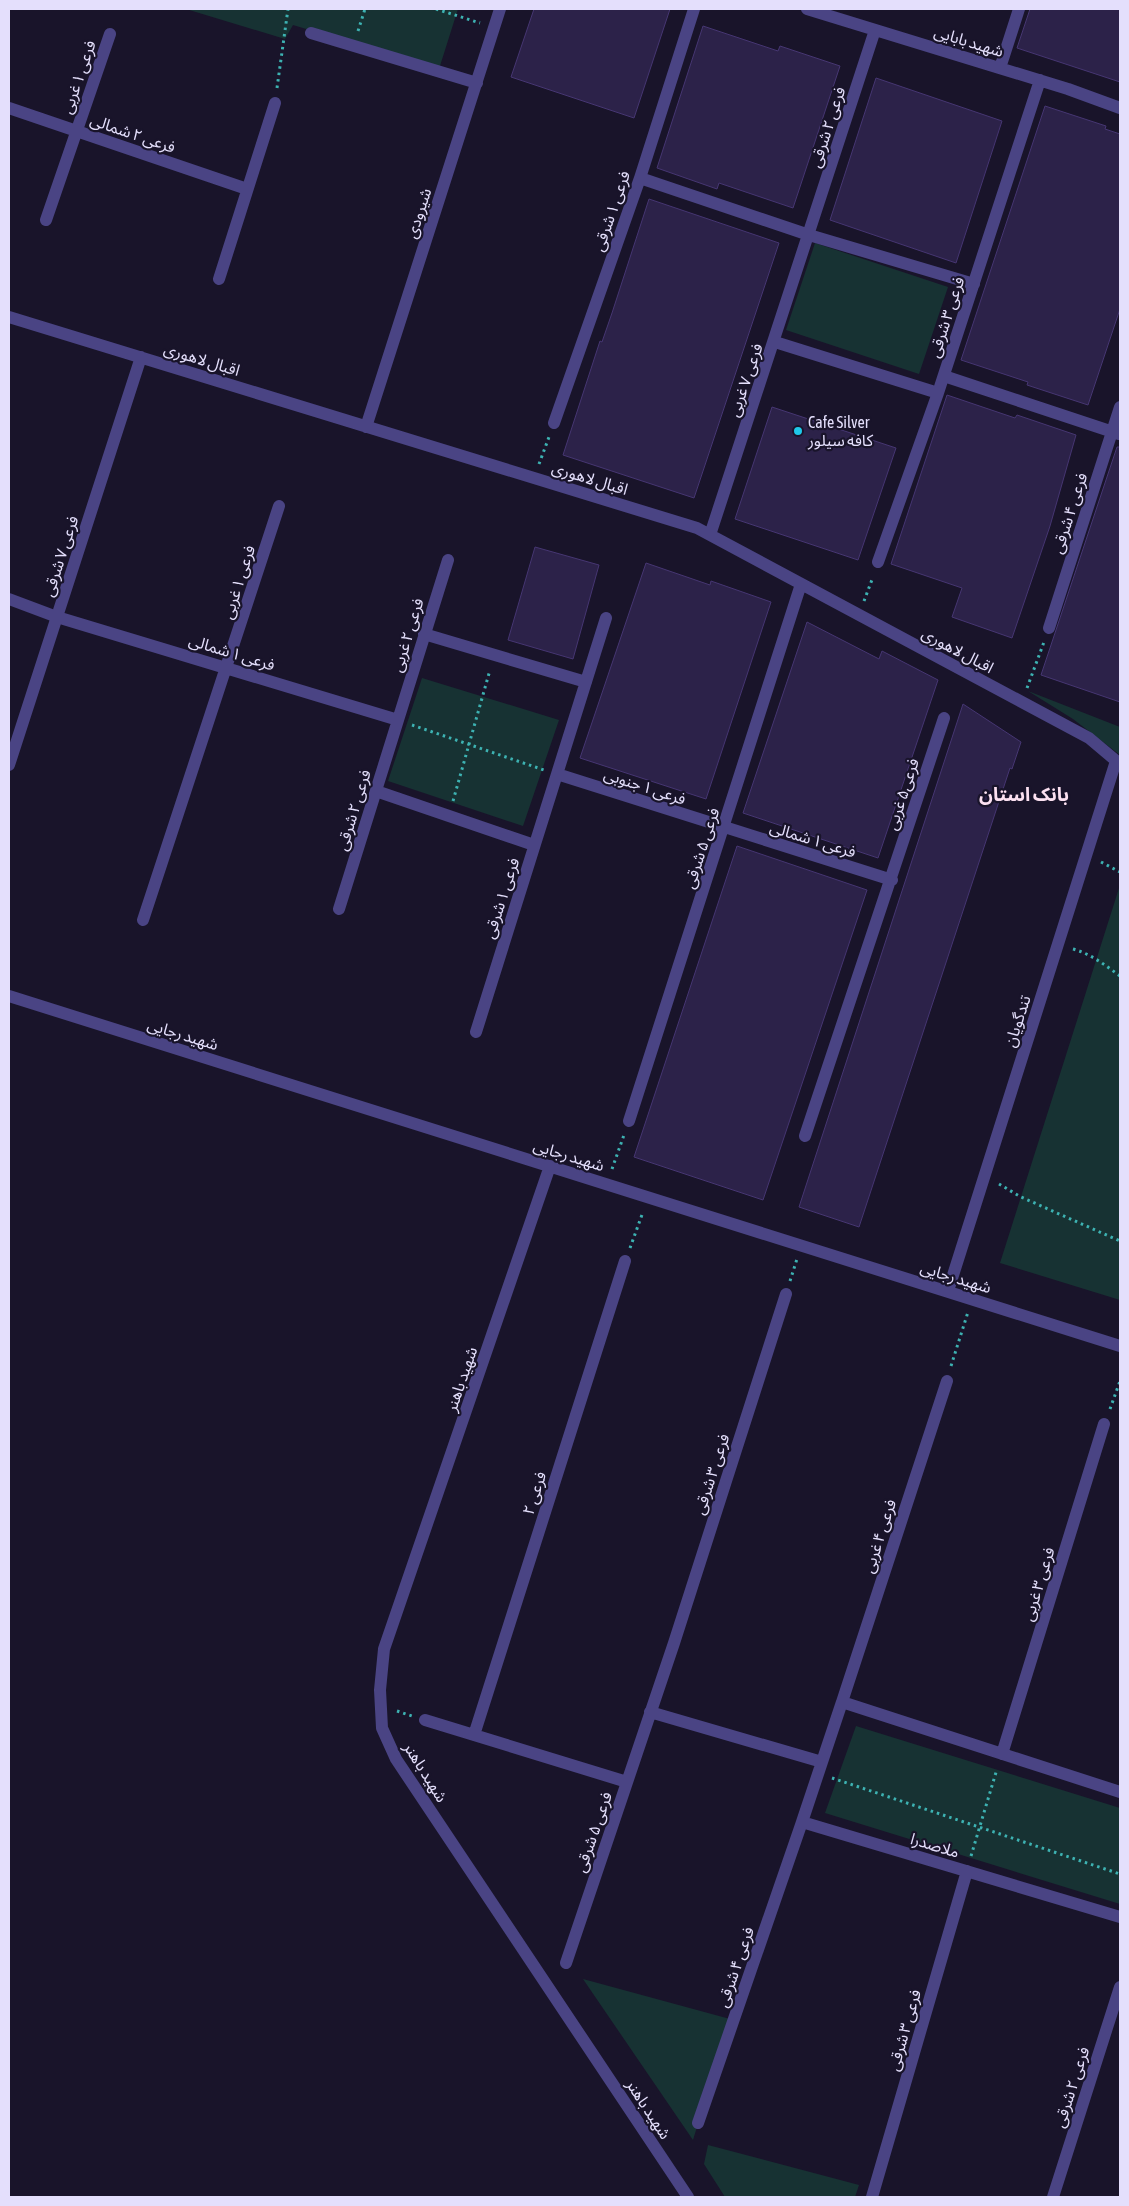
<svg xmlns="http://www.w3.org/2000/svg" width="1129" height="2206" viewBox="0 0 1129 2206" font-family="'Asap Condensed','Noto Sans Arabic',sans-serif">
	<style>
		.green { fill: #173233 }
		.building { fill: #2c2249; stroke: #463672 }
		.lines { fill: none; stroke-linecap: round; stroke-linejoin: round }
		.path { stroke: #3db2b2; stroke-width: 3; stroke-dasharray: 2.5 4; stroke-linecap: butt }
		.minor { stroke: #4a4484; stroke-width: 12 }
		.poi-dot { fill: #1fc8e9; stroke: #19142a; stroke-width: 2 }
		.labels { text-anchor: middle; stroke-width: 4.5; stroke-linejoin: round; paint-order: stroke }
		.street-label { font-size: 16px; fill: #e4dffc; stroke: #19142a }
		.poi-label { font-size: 16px; fill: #e4dffc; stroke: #19142a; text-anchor: start }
		.quarter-label { font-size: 19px; font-weight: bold; fill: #fce1f1; stroke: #19142a }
	</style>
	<rect width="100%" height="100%" fill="#19142a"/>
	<!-- green -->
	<path class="green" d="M186,9h272l-19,60 -146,-44 -8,14z
		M815,243l133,44 -29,87 -133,-44z
		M422,678l137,42 -36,106 -135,-45z
		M1028,691l92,36v28l-47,-36z
		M1120,885v415l-120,-37z
		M856,1726l264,82v96l-295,-91z
		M583,1979l147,40 -37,121z
		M708,2145l151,40 -4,12h-130l-21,-33z"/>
	<!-- building -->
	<path class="building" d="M534,9h136l-36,109 -123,-41z
		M1030,9h90v73l-103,-34z
		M703,26l75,25 2,-5 60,20 -47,142 -74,-25 -2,6 -60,-21z
		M876,78l126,43 -46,142 -126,-43z
		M1045,106l61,20 -1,3 15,5v175l-32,96 -61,-20 1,-3 -67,-22z
		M649,199l130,44 -85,255 -131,-43 37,-114 2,1 10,-29z
		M947,395l68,23 2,-3 59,20 -26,91 -38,112 -60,-21 10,-29 -71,-24z
		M772,407l124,41 -38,112 -123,-41z
		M1117,447h3v255l-79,-27z
		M535,547l64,18 -26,94 -65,-19z
		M646,563l64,22 1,-4 60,21 -65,197 -126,-41z
		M807,622l72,37 3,-8 56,29 -60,178 -135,-45z
		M963,704l58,38 -9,27 -2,-1 -151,459 -60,-20z
		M737,846l130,44 -104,310 -129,-43z"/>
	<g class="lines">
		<!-- path -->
		<path class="path" d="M436,9l44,14
			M358,31l7,-22
			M277,88l11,-79
			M539,464l10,-27
			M864,601l9,-24
			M1027,688l17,-46
			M412,725l132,45
			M453,801l37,-131
			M1101,862l19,10
			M1073,949c18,5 32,16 47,27
			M612,1169l12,-34
			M999,1184l22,13 99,44
			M630,1248l13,-36
			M790,1281l7,-22
			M951,1366l17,-54
			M1110,1409l10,-28
			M397,1711l15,5
			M832,1778l288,96
			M971,1856l26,-87"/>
		<!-- minor -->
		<path class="minor" d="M807,9l261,80 52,19
			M311,33l166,50
			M1000,68l19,-59
			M9,108l238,81
			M640,178l169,57 165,49
			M46,220l64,-186
			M219,279l56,-176
			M9,317l688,211 392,210 31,26
			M775,342l163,51
			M944,376l175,58
			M554,423l86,-245 54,-169
			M366,427l134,-418
			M710,535l165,-505
			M878,562l60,-169 102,-313
			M9,599l48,18 341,103
			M1049,628l71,-221
			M424,634l162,48
			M9,765l132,-408
			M557,774l335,106
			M376,791l158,54
			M339,909l109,-349
			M143,920l136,-414
			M9,996l1111,350
			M476,1032l130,-414
			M629,1121l172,-537
			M805,1136l139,-418
			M550,1166l-166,483 -4,41 2,38 14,31 292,438
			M948,1291l168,-530
			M842,1702l105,-321
			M650,1712l172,50
			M425,1720l202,62
			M474,1735l151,-474
			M1002,1754l102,-330
			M1120,1792l-278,-90 -40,120 318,95
			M566,1963l108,-320 112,-349
			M698,2123l104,-301
			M872,2197l95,-326
			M1053,2197l67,-210"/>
	</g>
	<!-- markers -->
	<circle class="poi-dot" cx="798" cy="431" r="5"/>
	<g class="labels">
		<!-- street labels -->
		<g class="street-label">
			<text transform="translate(969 41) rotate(17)" y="6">شهید بابایی</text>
			<text transform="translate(78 77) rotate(-71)" y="6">فرعی ۱ غربی</text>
			<text transform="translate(827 127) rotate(-72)" y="6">فرعی ۲ شرقی</text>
			<text transform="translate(133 133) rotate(19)" y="6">فرعی ۲ شمالی</text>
			<text transform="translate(611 211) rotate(-71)" y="6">فرعی ۱ شرقی</text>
			<text transform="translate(418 213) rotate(-72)" y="6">شیرودی</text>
			<text transform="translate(946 317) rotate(-72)" y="6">فرعی ۳ شرقی</text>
			<text transform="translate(202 359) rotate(17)" y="6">اقبال لاهوری</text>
			<text transform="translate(745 380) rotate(-71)" y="6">فرعی ۷ غربی</text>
			<text transform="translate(590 478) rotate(17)" y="6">اقبال لاهوری</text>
			<text transform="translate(1069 513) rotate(-72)" y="6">فرعی ۴ شرقی</text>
			<text transform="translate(60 556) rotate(-72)" y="6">فرعی ۷ شرقی</text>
			<text transform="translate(238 582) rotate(-72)" y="6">فرعی ۱ غربی</text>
			<text transform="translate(407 635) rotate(-73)" y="6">فرعی ۲ غربی</text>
			<text transform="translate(958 650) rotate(28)" y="6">اقبال لاهوری</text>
			<text transform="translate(232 652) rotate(17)" y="6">فرعی ۱ شمالی</text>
			<text transform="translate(645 786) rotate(18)" y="6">فرعی ۱ جنوبی</text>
			<text transform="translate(902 794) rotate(-72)" y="6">فرعی۵ غربی</text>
			<text transform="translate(353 810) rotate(-73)" y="6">فرعی ۲ شرقی</text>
			<text transform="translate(813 839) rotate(17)" y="6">فرعی ۱ شمالی</text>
			<text transform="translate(701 848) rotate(-72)" y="6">فرعی ۵ شرقی</text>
			<text transform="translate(501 898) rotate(-72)" y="6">فرعی ۱ شرقی</text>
			<text transform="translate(1017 1021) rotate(-72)" y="6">تندگویان</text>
			<text transform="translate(183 1034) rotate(17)" y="6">شهید رجایی</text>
			<text transform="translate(569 1155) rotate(17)" y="6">شهید رجایی</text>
			<text transform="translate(956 1277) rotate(17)" y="6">شهید رجایی</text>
			<text transform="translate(461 1379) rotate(-71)" y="6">شهید باهنر</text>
			<text transform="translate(711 1474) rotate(-72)" y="6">فرعی ۳ شرقی</text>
			<text transform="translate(534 1493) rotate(-72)" y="6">فرعی ۲</text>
			<text transform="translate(879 1536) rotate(-72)" y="6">فرعی ۴ غربی</text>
			<text transform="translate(1038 1584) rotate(-73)" y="6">فرعی ۳ غربی</text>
			<text transform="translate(426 1772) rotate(58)" y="6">شهید باهنر</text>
			<text transform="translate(593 1832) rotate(-71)" y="6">فرعی ۵ شرقی</text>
			<text transform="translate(935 1845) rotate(17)" y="6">ملاصدرا</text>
			<text transform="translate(735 1967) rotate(-71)" y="6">فرعی ۴ شرقی</text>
			<text transform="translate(904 2030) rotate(-74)" y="6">فرعی ۳ شرقی</text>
			<text transform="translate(1071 2087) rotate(-72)" y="6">فرعی ۲ شرقی</text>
			<text transform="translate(649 2109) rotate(57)" y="6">شهید باهنر</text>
		</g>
		<!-- poi labels -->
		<g class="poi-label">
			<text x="808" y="428">Cafe Silver<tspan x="808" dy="18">کافه سیلور</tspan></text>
		</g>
		<!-- quarter labels -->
		<g class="quarter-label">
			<text x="1024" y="801">بانک استان</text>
		</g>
	</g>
	<!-- border -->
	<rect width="1129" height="2206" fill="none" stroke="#e4dffc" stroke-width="20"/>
</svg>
